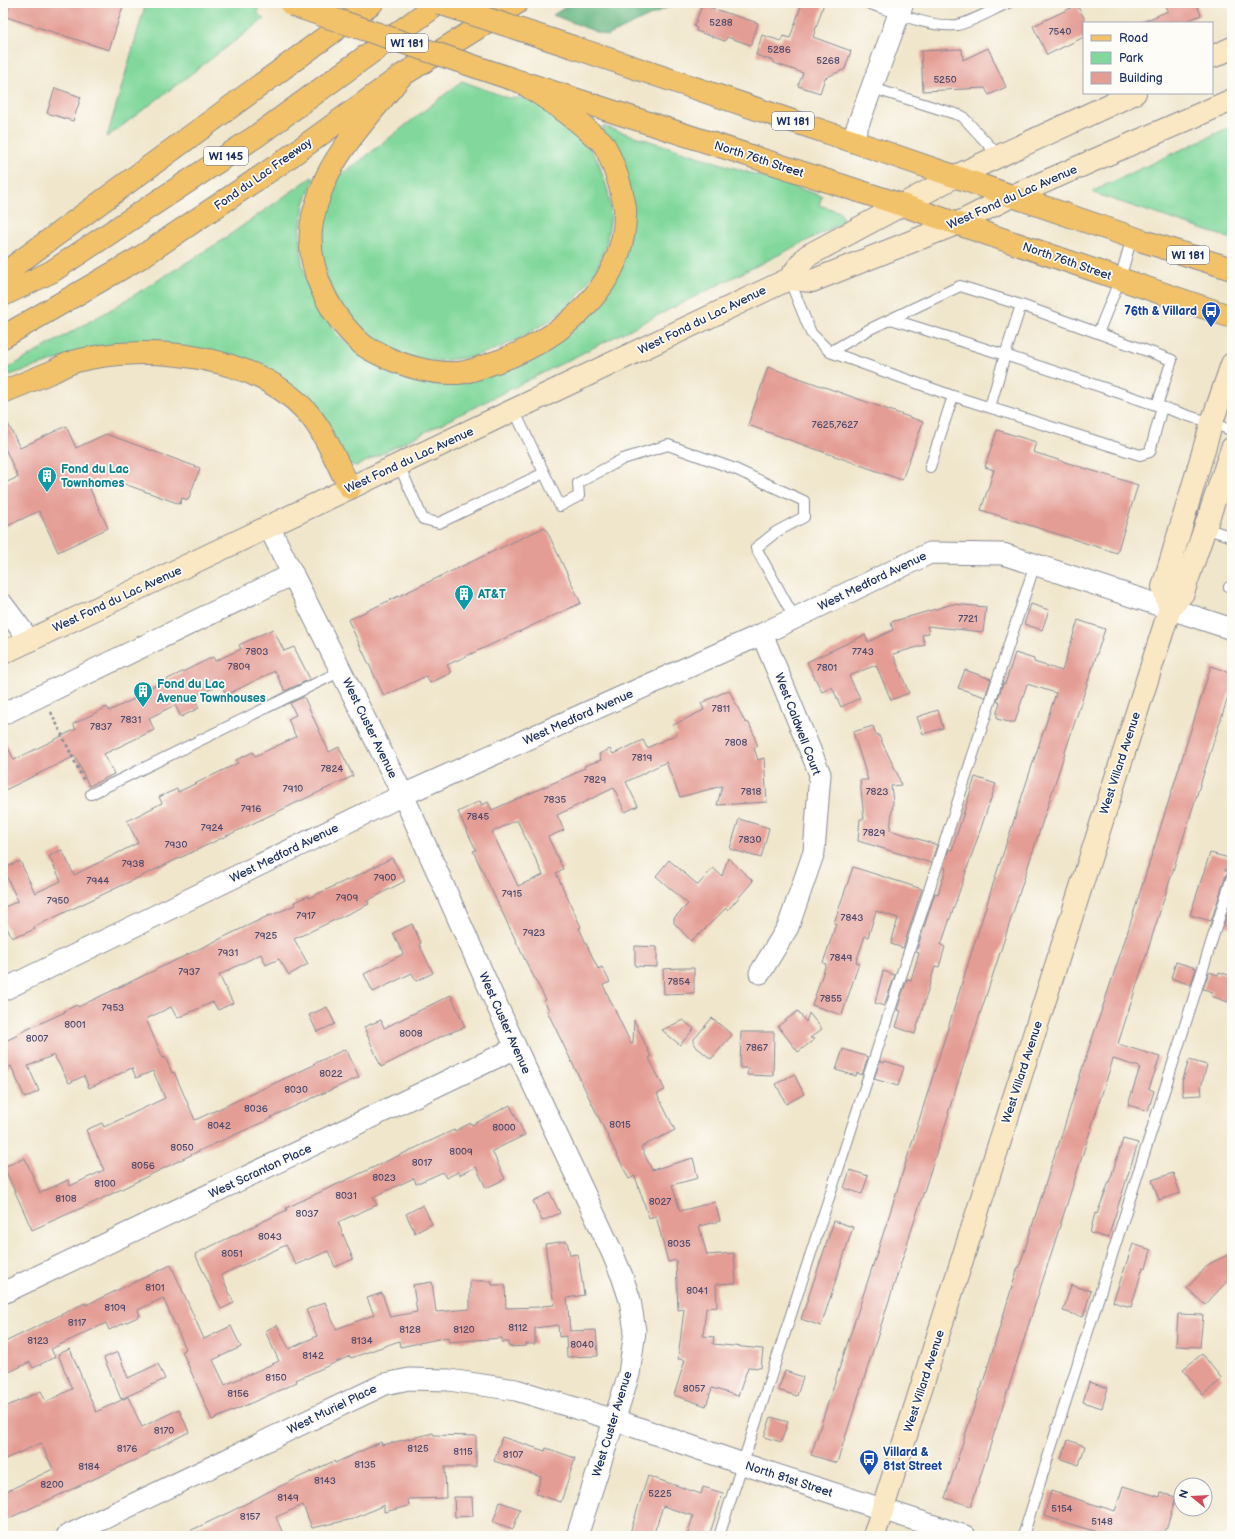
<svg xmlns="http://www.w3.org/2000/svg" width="1235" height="1539" viewBox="0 0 1235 1539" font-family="'Balsamiq Sans',sans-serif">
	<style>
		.green { fill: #82d89c; stroke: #4e847d }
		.forest { fill: #69b884; stroke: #427471 }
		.building { fill: #e49d94; fill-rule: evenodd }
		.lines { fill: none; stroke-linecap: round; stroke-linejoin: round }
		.lane-casing { stroke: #868a95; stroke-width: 12 }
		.street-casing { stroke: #868a95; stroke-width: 23 }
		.secondary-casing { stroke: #868a95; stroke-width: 24 }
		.primary-casing { stroke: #868a95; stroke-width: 24 }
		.highway-casing { stroke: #868a95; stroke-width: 24 }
		.path { stroke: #868a95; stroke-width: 2.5; stroke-dasharray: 3 3; stroke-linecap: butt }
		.lane { stroke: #fff; stroke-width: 10 }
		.street { stroke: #fff; stroke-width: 21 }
		.secondary { stroke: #fae7c3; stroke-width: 22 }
		.primary { stroke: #f2c26a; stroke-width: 22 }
		.highway { stroke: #f2c26a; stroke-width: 22 }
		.primary-bridge-casing { stroke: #868a95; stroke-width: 24; stroke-linecap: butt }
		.primary-bridge { stroke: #f2c26a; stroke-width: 22 }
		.labels { text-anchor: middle; stroke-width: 3.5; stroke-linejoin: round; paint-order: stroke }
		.number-label { font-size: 10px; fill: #4d4a6c }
		.shield { fill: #fdfcf7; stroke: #5f6c8c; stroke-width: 1 }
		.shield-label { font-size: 11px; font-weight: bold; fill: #1b2f5e }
		.street-label { font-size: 12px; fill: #1b2f5e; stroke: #fdfcf7 }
		.transit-label { font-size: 12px; font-weight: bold; fill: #164399; stroke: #fdfcf7; text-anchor: end }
		.culture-label { font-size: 12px; font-weight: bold; fill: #0d838f; stroke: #fdfcf7; text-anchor: start }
	</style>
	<rect width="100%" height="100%" fill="#fdfcf7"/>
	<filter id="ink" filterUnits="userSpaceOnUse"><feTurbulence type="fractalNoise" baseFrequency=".025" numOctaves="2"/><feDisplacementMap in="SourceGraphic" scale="8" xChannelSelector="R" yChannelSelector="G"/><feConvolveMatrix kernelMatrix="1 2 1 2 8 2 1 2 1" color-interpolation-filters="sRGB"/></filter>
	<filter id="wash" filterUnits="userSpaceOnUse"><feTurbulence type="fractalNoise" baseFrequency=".012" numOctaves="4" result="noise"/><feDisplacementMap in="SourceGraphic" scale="16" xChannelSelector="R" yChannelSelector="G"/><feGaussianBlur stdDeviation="0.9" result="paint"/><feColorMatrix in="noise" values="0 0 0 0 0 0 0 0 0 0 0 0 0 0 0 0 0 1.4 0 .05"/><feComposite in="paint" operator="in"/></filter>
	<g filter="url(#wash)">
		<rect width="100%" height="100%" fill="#f0e6cc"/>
		<!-- green -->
		<path class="green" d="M146,3h96l16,5v6l6,5 -157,118z
			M462,81l46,17h16l13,4 45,36 16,23 10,30 3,25 -5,30 -10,24 -21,30 -23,19 -31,19 -25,11 -25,8 -31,4 -23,-1 -52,-24 -34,-40 -13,-62 16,-55 26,-18z
			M603,126l219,70 -3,9 21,7 4,10 -487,244 -9,-2 -85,-93 -182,-19 -78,25v-6l107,-61 108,-67 94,-66 2,2 -10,25 -4,28 2,31 8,29 27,43 32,25 47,18 123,-30 85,-96 -22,-123z
			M1232,126v113l-139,-46v-2z"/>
		<!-- forest -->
		<path class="forest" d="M572,3h105l-70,33 -54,-21z"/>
		<g id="blocks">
			<!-- building -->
			<path class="building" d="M10,3h114l-15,47 -103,-33z
				M802,3h22l-11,34 38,14 -6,18 -20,9 -5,15 -22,-7 5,-13 -29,-10v-2l-18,-6 6,-20 19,6 2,-5 7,2z
				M1165,3h31l5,12 -19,8h-42l28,-12z
				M702,5l56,18 -7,22 -24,-8 -2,4 -29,-10 1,-3 -3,-1z
				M1077,5l7,13v19l-37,18 -14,-29z
				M988,48l18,39 -17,8 -4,-7 -62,3 -2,-40 41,-2 1,11z
				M55,88l26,9 -8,24 -26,-8z
				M768,367l155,55 -21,58 -154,-55z
				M7,422l13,26 46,-22 10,22 30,-14 94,34 -12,32 -6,-2 -2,6 -72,-26 -19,9 19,41 -50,24 -19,-41 -36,17v-44l15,-7 -15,-33v-21z
				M997,430l39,12 -3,10 105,33 -21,68 -136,-43 13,-40 -9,-3z
				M545,527l36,76 -134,62 4,8 -21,10 -4,-7 -42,20 -36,-76z
				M953,604l33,3 -3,25 -56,-6 2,7 -7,2 3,10 -32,9 16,39 -18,7 -15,-35 -27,11 11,22 -19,9 -9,-20 -10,5 -15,-30 58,-27 3,7 25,-12 -2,-8z
				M1031,604l18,6 -7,20 -18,-6z
				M1078,620l27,9 -157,484h1l-112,350 -26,-8 78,-239 106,-338 61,-185 -29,-9 -12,38h-6l-12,-3v-7l3,-10 -3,-1 6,-18 2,1 10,-31 19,6v3l28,9z
				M273,629l11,22 10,-4 16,32 -25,12 -10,-20 -49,24 -5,-11 -27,13 5,11 -18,9 -6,-12 -26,13 5,12 -50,24 10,20 -25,12 -14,-30 -72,35v-54l11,23 62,-31 -3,-5 34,-17 2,4 25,-12 -1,-3 80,-39 2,4 26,-12 -2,-4z
				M1211,666l21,7v11l-114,360 42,13 -11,32 5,2 -6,20 -20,-6 12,-38 -27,-8 -142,447 -26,-8 35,-109h1l37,-122 1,1 38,-121h1l25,-81 43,-129z
				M965,670l26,9 -6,18 -27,-9z
				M729,690l16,32 4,1 6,14h-1l4,9 -4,2 4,12 6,-2 3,44 -50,3 5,-19 -42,11 -14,-35 -40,20 12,24 -13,6 -11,-24 -57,27 7,15 -16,7 15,32 -7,4 25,54 -2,1 19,41 4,-2 8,15 -7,3 28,59 2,-1 1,-23 17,37 -2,1 16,32 -8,4 18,36 -34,17 11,23 41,-12 5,20 -26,7 8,26 35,-9 5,19 -21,5 8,29 27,-2 2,30 -20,1 1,23 -11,1 -3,28 11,1 -1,7 50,5 -2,19 -13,-1 -10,29 -26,-8 -6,18 -32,-11 11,-35 -7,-1 6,-50 -6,1 -2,-50 -8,2 -12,-46 -7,2 -14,-42 -6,3 -14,-28 -68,-140 2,-1 -5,-9 2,-1 -21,-40 -52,-109 3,-1 -18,-38 22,-11 2,4 6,-3 4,8 84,-37 -1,-1 10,-4 -1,-2 17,-6 -2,-6 11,-5 3,5 30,-14 4,8 30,-14 -4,-9 31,-15 -3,-7zM517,820l26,55 -25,11 -26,-54z
				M304,697l25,55 10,-5 14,29 -319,151 1,2 -14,6 -1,-1 -8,4 -9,-18v-12l15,-7 -15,-32 17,-8 15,32 26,-12 -12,-25 13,-6 12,25 64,-32 -11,-22 35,-18 -3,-6 18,-8 1,3 60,-29 -2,-3 17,-8 2,4 41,-19 -8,-18 8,-4 -6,-12z
				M938,710l5,18 -20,6 -6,-17z
				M873,726l3,9 2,-1 20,41 3,10 -10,1 2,16 -3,28 47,15 -6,18 -73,-22 2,-22h4l-4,-39h8l-15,-48z
				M975,777l21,7 -55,161 4,2 -6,20 -4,-1 -20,68 -19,-7 5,-16 -4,-1 10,-31 4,1 8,-27 -3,-1 19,-59 3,1 8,-26 -3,-1 6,-18 3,1z
				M739,819l30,9 -8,30 -31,-9z
				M1210,853l19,5 -4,13 4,1 -3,3 -15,46 -21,-6z
				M392,858l13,23 -38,20 2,3 -75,35 14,25 -19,11 -10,-16 -13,6 -5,-11 -42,21 14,28 -15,7 -5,-8 -36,16 -6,-11 -25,12 17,39 2,-1 7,16 2,-1 21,48 119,-55 -1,-1 33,-15 13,28 -88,40 1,1 -71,32 -104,51 -65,29 -28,-63 21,-9 15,35 28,-13 2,6 34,-16 -18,-40 16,-7 2,4 61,-29 -12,-27 -17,7 -4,-10 -43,20 -5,-12 -15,7 -15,-28 -26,11 11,25 -14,7 -14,-32 -8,4v-28l15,-7 -1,-1 48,-22 -1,-1 13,-6 1,2 192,-92v1l25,-11 -1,-3 14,-6 1,2 38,-18v1z
				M728,858l25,23 -25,29 -2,-2 -27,27 -1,-1 -7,7 -17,-18v-5l14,-14 -32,-28 13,-16 29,25 15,-17 9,8z
				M853,867l69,22 -19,59 -12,-4 7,-26 -22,-7 -8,26 -3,-1 -9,26 3,1 -17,52 -30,-10 14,-41 -3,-1 13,-39 -2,-1z
				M1232,898v30l-8,-3z
				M412,924l9,19 -2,1 14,29 -17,8 -4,-8 -39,19 -9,-18 39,-20 -10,-21z
				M635,946l22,1v20l-22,-1z
				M1176,962l20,6 -5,17 -20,-7z
				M681,968h13v25l-30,1 -1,-25z
				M883,971l12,4 -11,31 -9,-3z
				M1209,972l9,3 1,-3 13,4v15l-4,11 -17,-6 2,-4 -10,-3z
				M451,995l14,32 -21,8 -63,32 -17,-40 17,-7 3,8z
				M327,1007l8,17 -18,8 -8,-17z
				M798,1011l8,11 3,-9 13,16 -12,9 5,1 -17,13 -20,-26z
				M712,1018l20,17 -21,24 -17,-14v-6z
				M683,1020l11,9 -14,16 -18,-15z
				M741,1032h33l-1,44 -26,-1 1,-7h-8z
				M843,1049l25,8 -6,18 -5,-2 -1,3 -20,-6z
				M1189,1060l18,5 -6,22 1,8 -19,1 -1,-14z
				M880,1061l4,2 1,-2 19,6 -6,19 -24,-7z
				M794,1074l10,20 -18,10 -10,-20z
				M510,1105l15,30 -33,16 13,28 -19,9 -10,-21 -17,8 -1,-3 -12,6 -3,-6 -27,12 -2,-6 -41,19 4,8 -39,17 15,37 -18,8 -7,-16 -32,14 -10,-20 -65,30 13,28 -13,6 -26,-55 92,-44 -1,-2 168,-78 1,1 16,-8 1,2z
				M1123,1139l15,4 -30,95 -18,-5 5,-20 2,1 15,-40z
				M850,1170l18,6 -6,18 -18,-6z
				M1173,1173l7,20 -21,7 -7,-20z
				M550,1193l10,20 -18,8 -9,-20z
				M423,1205l9,19 -17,9 -9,-19z
				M834,1221l19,6 -32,99 -20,-7z
				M567,1241l3,14 8,-1 6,41 -17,3 3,33 26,-1 2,26 -31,1 -1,-21 -7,1 -1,-12 -23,3v16h-9v2l-17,1v-5h-7v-4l-53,4 -1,-5 -48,10 -1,-6 -48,17 -1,-2 -54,24 1,2 -30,14 -55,24 -30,-69 4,-2 -23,-51 -25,12 2,6 -31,14 -3,-7 -55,26 4,8 -22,11 -3,-6 -27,13v-32l82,-40 1,2 85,-40 33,74 27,-13 10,21 -28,13 12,25 54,-24 -14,-30 12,-6 12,24 28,-13 -11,-26 19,-8 11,27 38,-14 -7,-17 15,-5 8,24 27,-5 -4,-27 19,-3 4,30 34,-3v-28h22v4h13l1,23 36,-1v-1l12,-1 -9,-61z
				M1133,1244l18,6 -5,18 -3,-1 -12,40 -18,-5z
				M1232,1253v23l-27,29 -18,-17 22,-24z
				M1071,1285l20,6 -8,26 -20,-6z
				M1178,1314l25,1 -3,32 -24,-1z
				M70,1349l26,63 32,-15 14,30 37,-18 10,23 -42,21 1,1 -145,67v-28l50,-24 -12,-26 -38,17v-52l38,-17 5,11 26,-13 -14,-35z
				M118,1352l10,26 30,-14 7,15 -44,20 -17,-41z
				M1202,1354l20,25 -19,16 -20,-26z
				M785,1371l18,6 -6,19 -19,-6z
				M1089,1382l19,6 -6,20 -19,-6z
				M771,1417l17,5 -7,20 -17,-5z
				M433,1433l1,2 42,1v31h-31l1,31 -38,1 1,7 -25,6v-7l-31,14 -41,9 -9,-23 -27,12 8,19h-105l51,-24 38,-20 66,-31 1,2 46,-21 1,3z
				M502,1437l43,14 1,-3 29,10 -14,44 -25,-8 5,-17 -47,-16z
				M1068,1440l17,6 -6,19 -18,-6z
				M648,1476l53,18 2,-7 20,6 -14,43h-22l6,-20 -30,-10 -10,30h-24z
				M1123,1486l37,11 1,-4 15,4 -12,39h-54l-66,-20 7,-25 64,20z
				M454,1497h18l1,19 -18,1z
				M500,1502l20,7 -7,20 -20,-7z"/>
		</g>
	</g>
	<g filter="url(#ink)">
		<use href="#blocks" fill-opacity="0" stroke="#868a95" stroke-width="1"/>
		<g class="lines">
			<defs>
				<path id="lane" d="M868,3c26,9 61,25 89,22 13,-2 37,-16 51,-22
					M872,88l90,28 37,40
					M789,279l22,54 19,19 120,43 190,60 10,-3 12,-45
					M891,319l114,36 -15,52
					M1098,333l22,-54 12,-42
					M830,352l38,-22 92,-44 61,19
					M1157,405l15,-45 -151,-55 -16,50 190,63 17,4 20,9
					M514,410l46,96 19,-10 -1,-13 45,-24 45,-14 67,24 69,32v16l-28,15 -20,16 39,71
					M399,465l24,54 16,4 105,-50
					M930,467l23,-71
					M1205,528l27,9
					M1229,587l3,1
					M91,794l250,-123
					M719,1536l316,-972
					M1023,1536l209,-659"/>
				<path id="street" d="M852,141l51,-138
					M269,527l134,268 113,253 95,202 11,26 8,24 5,31 -6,43 -52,162
					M3,605l27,36
					M3,714l290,-140
					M760,973l28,-46 26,-75 6,-78 -58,-140
					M3,990l400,-195 359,-161 168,-81 73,1 229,75
					M3,1293l513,-245
					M67,1536l318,-152 24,-5 40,1 67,10 99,30 128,44 222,72"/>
				<path id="secondary" d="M1212,57l20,-9
					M789,279l23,2 144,-57 56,-28 220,-96
					M1170,608l-7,-21 49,-165 20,-58
					M3,653l786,-374 18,-23 147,-79 181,-84
					M874,1536l296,-928 13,-15 49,-145"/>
				<path id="primary" d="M573,47l279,94 291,100 89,28
					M531,85l371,120 330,112"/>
				<path id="highway" d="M401,76c-25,32 -57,65 -75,102 -4,10 -8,21 -11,31 -15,49 11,104 48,136 5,4 12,7 18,10 25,12 50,19 77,18 14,-1 28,-8 41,-12 64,-23 128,-77 126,-151 0,-7 -3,-14 -4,-21 -3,-11 -12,-38 -19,-47 -3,-3 -7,-5 -10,-8 -21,-20 -46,-36 -71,-52
					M3,274l369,-271
					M3,295l48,-23 204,-135 184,-134
					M3,337l138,-80 140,-94 120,-87 116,-73
					M3,392c17,-7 34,-14 51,-21 7,-4 14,-8 22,-10 71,-18 179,-7 231,51 19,21 29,51 43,76"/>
			</defs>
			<!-- lane casing -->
			<use href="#lane" class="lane-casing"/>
			<!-- street casing -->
			<use href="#street" class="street-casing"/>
			<!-- secondary casing -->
			<use href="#secondary" class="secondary-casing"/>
			<!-- primary casing -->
			<use href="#primary" class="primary-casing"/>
			<!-- highway casing -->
			<use href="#highway" class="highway-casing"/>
			<!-- path -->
			<path class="path" d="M51,712l33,69"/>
			<!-- lane -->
			<use href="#lane" class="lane"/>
			<!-- street -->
			<use href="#street" class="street"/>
			<!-- secondary -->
			<use href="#secondary" class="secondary"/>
			<!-- primary -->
			<use href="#primary" class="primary"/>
			<!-- highway -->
			<use href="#highway" class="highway"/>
			<defs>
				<path id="primary-bridge" d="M439,3l134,44
					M292,5l229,77"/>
			</defs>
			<!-- primary-bridge casing -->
			<use href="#primary-bridge" class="primary-bridge-casing"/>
			<!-- primary-bridge -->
			<use href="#primary-bridge" class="primary-bridge"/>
		</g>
	</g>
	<!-- icons -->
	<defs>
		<symbol id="bus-pin" viewBox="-11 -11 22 30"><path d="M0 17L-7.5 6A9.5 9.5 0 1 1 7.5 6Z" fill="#1a4fb4" stroke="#fdfcf7"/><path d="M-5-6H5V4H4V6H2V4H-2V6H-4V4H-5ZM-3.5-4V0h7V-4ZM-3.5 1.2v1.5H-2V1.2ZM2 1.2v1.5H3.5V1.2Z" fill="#fff"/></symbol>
		<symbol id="building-pin" viewBox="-11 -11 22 30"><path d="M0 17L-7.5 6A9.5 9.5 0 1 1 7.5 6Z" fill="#0f9aa8" stroke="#fdfcf7"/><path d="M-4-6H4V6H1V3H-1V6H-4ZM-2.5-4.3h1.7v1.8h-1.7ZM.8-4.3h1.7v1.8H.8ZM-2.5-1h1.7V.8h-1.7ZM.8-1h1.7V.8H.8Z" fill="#fff"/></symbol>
	</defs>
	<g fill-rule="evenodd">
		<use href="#bus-pin" x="1200" y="300" width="22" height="30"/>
		<use href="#building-pin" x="36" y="465" width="22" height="30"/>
		<use href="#building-pin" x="453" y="583" width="22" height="30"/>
		<use href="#building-pin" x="132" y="680" width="22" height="30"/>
		<use href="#bus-pin" x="858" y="1448" width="22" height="30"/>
	</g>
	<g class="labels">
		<!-- number labels -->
		<g class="number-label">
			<text x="721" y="26">5288</text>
			<text x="1060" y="35">7540</text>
			<text x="779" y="53">5286</text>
			<text x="828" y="64">5268</text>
			<text x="945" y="83">5250</text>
			<text x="835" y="428">7625,7627</text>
			<text x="968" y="622">7721</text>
			<text x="257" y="655">7803</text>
			<text x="863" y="655">7743</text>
			<text x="239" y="670">7809</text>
			<text x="827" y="671">7801</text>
			<text x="721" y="712">7811</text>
			<text x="131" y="723">7831</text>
			<text x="101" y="730">7837</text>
			<text x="736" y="746">7808</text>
			<text x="642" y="761">7819</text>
			<text x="332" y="772">7824</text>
			<text x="595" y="783">7829</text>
			<text x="293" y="792">7910</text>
			<text x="751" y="795">7818</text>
			<text x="877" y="795">7823</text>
			<text x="555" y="803">7835</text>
			<text x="251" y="812">7916</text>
			<text x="478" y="820">7845</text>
			<text x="212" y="831">7924</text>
			<text x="874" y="836">7829</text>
			<text x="750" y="843">7830</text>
			<text x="176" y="848">7930</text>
			<text x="133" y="867">7938</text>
			<text x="385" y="881">7900</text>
			<text x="98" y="884">7944</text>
			<text x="512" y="897">7915</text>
			<text x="347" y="901">7909</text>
			<text x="58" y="904">7950</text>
			<text x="306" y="919">7917</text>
			<text x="852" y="921">7843</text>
			<text x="534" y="936">7923</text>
			<text x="266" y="939">7925</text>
			<text x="228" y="956">7931</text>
			<text x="841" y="961">7849</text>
			<text x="189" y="975">7937</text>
			<text x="679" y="985">7854</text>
			<text x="831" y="1002">7855</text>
			<text x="113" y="1011">7953</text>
			<text x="75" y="1028">8001</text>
			<text x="411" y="1037">8008</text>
			<text x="37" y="1042">8007</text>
			<text x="757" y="1051">7867</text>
			<text x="331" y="1077">8022</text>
			<text x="296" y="1093">8030</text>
			<text x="256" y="1112">8036</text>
			<text x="620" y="1128">8015</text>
			<text x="219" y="1129">8042</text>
			<text x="504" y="1131">8000</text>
			<text x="182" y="1151">8050</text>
			<text x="461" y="1155">8009</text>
			<text x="422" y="1166">8017</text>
			<text x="143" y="1169">8056</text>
			<text x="384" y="1181">8023</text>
			<text x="105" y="1187">8100</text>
			<text x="346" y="1199">8031</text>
			<text x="66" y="1202">8108</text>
			<text x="660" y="1205">8027</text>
			<text x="307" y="1217">8037</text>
			<text x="270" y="1240">8043</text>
			<text x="679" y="1247">8035</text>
			<text x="232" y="1257">8051</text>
			<text x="155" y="1291">8101</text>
			<text x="697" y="1294">8041</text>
			<text x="115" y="1311">8109</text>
			<text x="77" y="1326">8117</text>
			<text x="518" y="1331">8112</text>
			<text x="410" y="1333">8128</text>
			<text x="464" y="1333">8120</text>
			<text x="38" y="1344">8123</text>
			<text x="362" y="1344">8134</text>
			<text x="582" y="1348">8040</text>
			<text x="313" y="1359">8142</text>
			<text x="276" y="1381">8150</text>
			<text x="694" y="1392">8057</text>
			<text x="238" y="1397">8156</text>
			<text x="164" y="1434">8170</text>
			<text x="127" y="1452">8176</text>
			<text x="418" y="1452">8125</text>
			<text x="463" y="1455">8115</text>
			<text x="513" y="1458">8107</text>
			<text x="365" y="1468">8135</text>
			<text x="89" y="1470">8184</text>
			<text x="325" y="1484">8143</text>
			<text x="52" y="1488">8200</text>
			<text x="660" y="1497">5225</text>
			<text x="288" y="1501">8149</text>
			<text x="1062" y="1512">5154</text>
			<text x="250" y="1520">8157</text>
			<text x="1102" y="1525">5148</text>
		</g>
		<!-- shield labels -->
		<g class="shield">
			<rect x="386" y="34" width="42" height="18" rx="3"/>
			<rect x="772" y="112" width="42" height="18" rx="3"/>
			<rect x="204" y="147" width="44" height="18" rx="3"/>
			<rect x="1167" y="246" width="42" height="18" rx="3"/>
		</g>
		<g class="shield-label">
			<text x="407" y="47">WI 181</text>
			<text x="793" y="125">WI 181</text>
			<text x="226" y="160">WI 145</text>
			<text x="1188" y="259">WI 181</text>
		</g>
		<!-- street labels -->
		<g class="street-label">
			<text transform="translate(759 159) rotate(18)" y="4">North 76th Street</text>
			<text transform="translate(263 174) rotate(-35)" y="4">Fond du Lac Freeway</text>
			<text transform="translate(1012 197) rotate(-24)" y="4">West Fond du Lac Avenue</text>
			<text transform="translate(1067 261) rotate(19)" y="4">North 76th Street</text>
			<text transform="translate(702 320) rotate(-26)" y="4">West Fond du Lac Avenue</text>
			<text transform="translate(409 460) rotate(-25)" y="4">West Fond du Lac Avenue</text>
			<text transform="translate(872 581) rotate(-26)" y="4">West Medford Avenue</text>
			<text transform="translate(117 599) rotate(-25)" y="4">West Fond du Lac Avenue</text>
			<text transform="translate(578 717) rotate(-24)" y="4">West Medford Avenue</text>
			<text transform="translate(798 724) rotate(69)" y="4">West Caldwell Court</text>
			<text transform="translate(370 728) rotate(64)" y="4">West Custer Avenue</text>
			<text transform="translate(1120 763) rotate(-72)" y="4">West Villard Avenue</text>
			<text transform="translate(284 853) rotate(-26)" y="4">West Medford Avenue</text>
			<text transform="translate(505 1023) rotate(66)" y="4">West Custer Avenue</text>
			<text transform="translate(1022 1072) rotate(-72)" y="4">West Villard Avenue</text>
			<text transform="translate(260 1171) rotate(-25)" y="4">West Scranton Place</text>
			<text transform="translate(924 1381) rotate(-72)" y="4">West Villard Avenue</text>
			<text transform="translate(332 1409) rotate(-26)" y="4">West Muriel Place</text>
			<text transform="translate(612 1424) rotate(-73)" y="4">West Custer Avenue</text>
			<text transform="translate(789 1479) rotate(18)" y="4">North 81st Street</text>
		</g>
		<!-- transit labels -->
		<g class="transit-label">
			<text x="1197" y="315">76th &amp; Villard</text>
			<text x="883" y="1456" text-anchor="start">Villard &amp;<tspan x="883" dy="14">81st Street</tspan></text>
		</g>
		<!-- culture labels -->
		<g class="culture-label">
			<text x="61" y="473">Fond du Lac<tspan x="61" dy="14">Townhomes</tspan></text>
			<text x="478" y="598">AT&amp;T</text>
			<text x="157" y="688">Fond du Lac<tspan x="157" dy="14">Avenue Townhouses</tspan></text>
		</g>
	</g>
	<!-- margin -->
	<rect width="1235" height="1539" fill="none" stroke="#fdfcf7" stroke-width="16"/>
	<!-- legend -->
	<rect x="1083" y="22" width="130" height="72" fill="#fdfcf7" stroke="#a3aaba"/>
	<rect x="1091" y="35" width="20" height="6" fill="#f2c26a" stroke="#a3aaba"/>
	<text x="1119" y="42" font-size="12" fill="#1b2f5e">Road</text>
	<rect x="1091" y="52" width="20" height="12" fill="#82d89c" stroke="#a3aaba"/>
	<text x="1119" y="62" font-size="12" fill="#1b2f5e">Park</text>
	<rect x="1091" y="72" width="20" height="12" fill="#e49d94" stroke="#a3aaba"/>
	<text x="1119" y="82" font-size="12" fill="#1b2f5e">Building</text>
	<!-- north arrow -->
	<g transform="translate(1193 1497) rotate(288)"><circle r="19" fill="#fdfcf7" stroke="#a3aaba"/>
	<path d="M0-3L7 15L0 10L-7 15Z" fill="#d1495b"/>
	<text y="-6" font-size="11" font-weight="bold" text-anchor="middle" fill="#1b2f5e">N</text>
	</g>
</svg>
